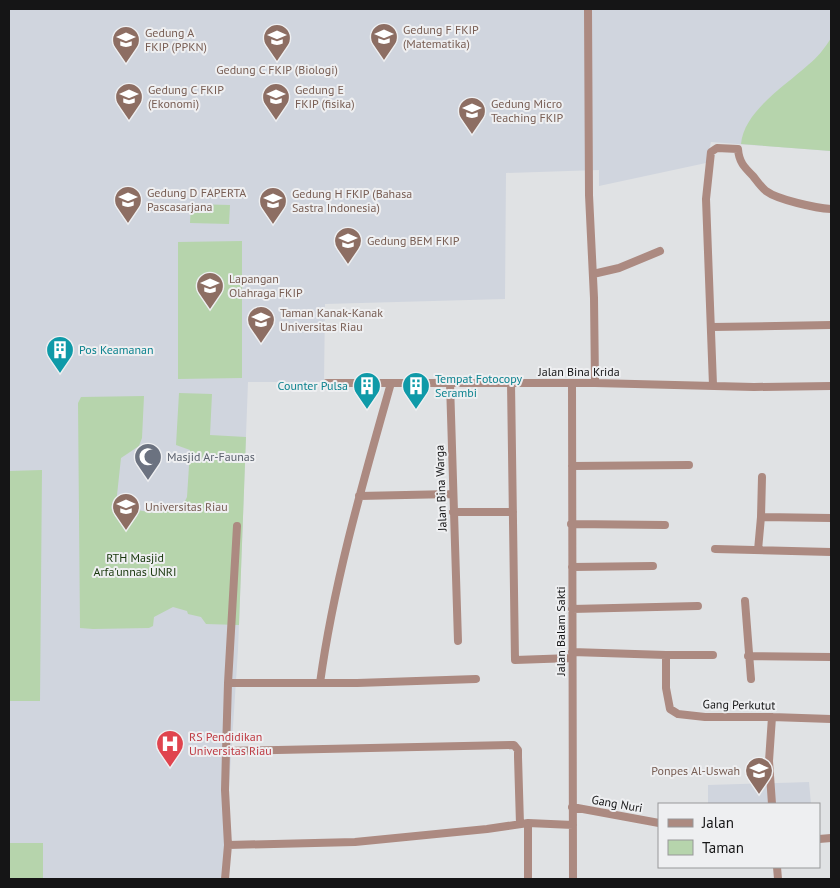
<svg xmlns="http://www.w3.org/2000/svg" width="840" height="888" viewBox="0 0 840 888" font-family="'PT Sans',sans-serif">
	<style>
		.built { fill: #d0d5de }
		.green { fill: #b6d4ac }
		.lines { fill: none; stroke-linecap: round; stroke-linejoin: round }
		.street { stroke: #ac8a81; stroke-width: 8 }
		.labels { text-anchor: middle; stroke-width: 4; stroke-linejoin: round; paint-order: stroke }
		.education-label { font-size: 12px; fill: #785e54; stroke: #eeeff1; text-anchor: start }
		.culture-label { font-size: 12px; fill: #0d838f; stroke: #eeeff1; text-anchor: start }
		.street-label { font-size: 12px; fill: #151516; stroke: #eeeff1 }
		.worship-label { font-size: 12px; fill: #5b616d; stroke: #eeeff1; text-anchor: start }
		.park-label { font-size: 12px; fill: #17360b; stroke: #eeeff1 }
		.health-label { font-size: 12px; fill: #be3a42; stroke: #eeeff1; text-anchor: start }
	</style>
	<rect width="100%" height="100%" fill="#e0e2e4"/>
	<!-- built -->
	<path class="built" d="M9,9h822v142l-120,-9 -5,21 -107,23v-16l-93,3 -1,126 -180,5 -1,78h-76l-10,268 -15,229h-214z
		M809,782l2,22h-103v-19z"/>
	<!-- green -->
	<path class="green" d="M831,38v113l-90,-7c3,-33 44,-58 67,-79 9,-7 17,-17 23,-27z
		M191,204l39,1 -1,19 -39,-1z
		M242,241v137l-64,1v-137z
		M179,393l33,1 -2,41 36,2 -7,188 -33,-1 -5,-7 -13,-3 -1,-3 -14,-4 -19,10 -1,9 -4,2 -56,1 -13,-1 -2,-225 3,-6 63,-1 -2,42 -3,8 -18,12 -4,37 2,12 36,6 27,-6 5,-10 3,-47 -14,-5z
		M42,470l-2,231h-31v-230z
		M9,843h34v36h-34z"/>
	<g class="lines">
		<!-- street -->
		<path class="street" d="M588,9l1,186 5,103 1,85
			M593,274l26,-6 41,-17
			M712,327l119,-2
			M327,383h268l159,4 77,-1
			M450,383l8,258
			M511,383l4,277 57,-2
			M572,383l1,496
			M713,385l-7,-186 5,-47 6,-4 21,1c1,13 6,18 15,27 4,5 8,11 13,15 12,9 50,17 65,18
			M572,466l117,-1
			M359,496l93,-2
			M453,512h60
			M761,517l70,1
			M571,524l94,1
			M237,526l-9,157 -2,68 288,-6 4,5v7l2,67
			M715,549l116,3
			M758,550l3,-33 1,-40
			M572,567l81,-1
			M745,601l6,78
			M572,609l126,-3
			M572,652l94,3v33l4,21 8,5 27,3h67l59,2
			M666,655h47
			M748,656l83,1
			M228,683h129l119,-4
			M320,683c14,-102 43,-201 71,-300
			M772,717l-3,44 3,43
			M572,807l87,16
			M528,823v56
			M819,839l12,-1
			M228,845l127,-3 132,-13 41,-6 45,2
			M777,867l1,12
			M225,879l3,-34 -3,-55 1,-39"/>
	</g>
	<!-- icons -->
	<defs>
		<symbol id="university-pin" viewBox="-11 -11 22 30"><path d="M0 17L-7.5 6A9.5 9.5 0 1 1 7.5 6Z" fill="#8d6e63" stroke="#eeeff1"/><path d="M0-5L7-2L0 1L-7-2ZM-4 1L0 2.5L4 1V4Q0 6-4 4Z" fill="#fff"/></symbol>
		<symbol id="school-pin" viewBox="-11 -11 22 30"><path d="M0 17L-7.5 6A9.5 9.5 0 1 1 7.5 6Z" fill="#8d6e63" stroke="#eeeff1"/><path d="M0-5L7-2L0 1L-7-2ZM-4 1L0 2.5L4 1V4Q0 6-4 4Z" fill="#fff"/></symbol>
		<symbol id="building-pin" viewBox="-11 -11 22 30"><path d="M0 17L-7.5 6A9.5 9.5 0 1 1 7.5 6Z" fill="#0f9aa8" stroke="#eeeff1"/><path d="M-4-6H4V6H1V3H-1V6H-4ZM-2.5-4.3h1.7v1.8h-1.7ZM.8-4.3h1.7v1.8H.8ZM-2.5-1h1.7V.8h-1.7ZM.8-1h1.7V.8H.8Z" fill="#fff"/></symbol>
		<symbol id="mosque-pin" viewBox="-11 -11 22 30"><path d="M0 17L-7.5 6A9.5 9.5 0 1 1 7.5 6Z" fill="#6b7280" stroke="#eeeff1"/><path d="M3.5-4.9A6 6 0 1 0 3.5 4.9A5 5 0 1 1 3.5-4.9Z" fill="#fff"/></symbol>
		<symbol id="hospital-pin" viewBox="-11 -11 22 30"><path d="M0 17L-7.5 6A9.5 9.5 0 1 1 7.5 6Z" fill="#e0444e" stroke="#eeeff1"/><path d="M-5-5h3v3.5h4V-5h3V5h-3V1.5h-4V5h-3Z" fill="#fff"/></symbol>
	</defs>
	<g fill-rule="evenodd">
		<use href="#university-pin" x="368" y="21" width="32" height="43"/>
		<use href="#university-pin" x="261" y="22" width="32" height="43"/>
		<use href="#university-pin" x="110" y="24" width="32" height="43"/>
		<use href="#university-pin" x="113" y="81" width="32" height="43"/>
		<use href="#university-pin" x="260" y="81" width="32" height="43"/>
		<use href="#university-pin" x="456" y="95" width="32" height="43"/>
		<use href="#university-pin" x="112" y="184" width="32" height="43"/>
		<use href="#university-pin" x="257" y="185" width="32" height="43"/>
		<use href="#university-pin" x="332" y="225" width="32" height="43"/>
		<use href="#university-pin" x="194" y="270" width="32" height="43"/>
		<use href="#school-pin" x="245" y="304" width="32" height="43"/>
		<use href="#building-pin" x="44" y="334" width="32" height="43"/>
		<use href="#building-pin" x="351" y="370" width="32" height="43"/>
		<use href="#building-pin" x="400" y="370" width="32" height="43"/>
		<use href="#mosque-pin" x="132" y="441" width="32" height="43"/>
		<use href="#university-pin" x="110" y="491" width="32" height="43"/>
		<use href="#hospital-pin" x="154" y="728" width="32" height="43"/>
		<use href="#school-pin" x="743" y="755" width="32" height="43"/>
	</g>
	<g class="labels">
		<!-- education labels -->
		<g class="education-label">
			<text x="403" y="34">Gedung F FKIP<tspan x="403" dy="14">(Matematika)</tspan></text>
			<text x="145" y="37">Gedung A<tspan x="145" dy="14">FKIP (PPKN)</tspan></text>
			<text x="277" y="74" text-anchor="middle">Gedung C FKIP (Biologi)</text>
			<text x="148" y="94">Gedung C FKIP<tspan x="148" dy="14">(Ekonomi)</tspan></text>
			<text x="295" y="94">Gedung E<tspan x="295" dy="14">FKIP (fisika)</tspan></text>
			<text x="491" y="108">Gedung Micro<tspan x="491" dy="14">Teaching FKIP</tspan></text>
			<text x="147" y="197">Gedung D FAPERTA<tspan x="147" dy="14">Pascasarjana</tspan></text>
			<text x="292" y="198">Gedung H FKIP (Bahasa<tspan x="292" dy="14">Sastra Indonesia)</tspan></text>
			<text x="367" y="245">Gedung BEM FKIP</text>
			<text x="229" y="283">Lapangan<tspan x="229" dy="14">Olahraga FKIP</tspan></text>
			<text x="280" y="317">Taman Kanak-Kanak<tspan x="280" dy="14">Universitas Riau</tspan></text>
			<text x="145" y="511">Universitas Riau</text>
			<text x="740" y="775" text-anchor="end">Ponpes Al-Uswah</text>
		</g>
		<!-- culture labels -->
		<g class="culture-label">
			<text x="79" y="354">Pos Keamanan</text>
			<text x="435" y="383">Tempat Fotocopy<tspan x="435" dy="14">Serambi</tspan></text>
			<text x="348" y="390" text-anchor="end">Counter Pulsa</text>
		</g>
		<!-- street labels -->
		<g class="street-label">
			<text x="579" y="376">Jalan Bina Krida</text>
			<text transform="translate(441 488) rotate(-92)" y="4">Jalan Bina Warga</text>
			<text transform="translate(561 631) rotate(-90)" y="4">Jalan Balam Sakti</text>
			<text transform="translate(739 705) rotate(1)" y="4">Gang Perkutut</text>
			<text transform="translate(617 804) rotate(10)" y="4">Gang Nuri</text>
		</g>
		<!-- worship labels -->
		<g class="worship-label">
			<text x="167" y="461">Masjid Ar-Faunas</text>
		</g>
		<!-- park labels -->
		<g class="park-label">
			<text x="135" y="562">RTH Masjid<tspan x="135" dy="14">Arfa'unnas UNRI</tspan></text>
		</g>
		<!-- health labels -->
		<g class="health-label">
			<text x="189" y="741">RS Pendidikan<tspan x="189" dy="14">Universitas Riau</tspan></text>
		</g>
	</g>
	<!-- border -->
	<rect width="840" height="888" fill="none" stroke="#151516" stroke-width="20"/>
	<!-- legend -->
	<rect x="658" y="803" width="162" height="65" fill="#eeeff1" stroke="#979899"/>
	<rect x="668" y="819" width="25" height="8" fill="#ac8a81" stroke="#979899"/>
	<text x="702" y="828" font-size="15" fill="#151516">Jalan</text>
	<rect x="668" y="840" width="25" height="15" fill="#b6d4ac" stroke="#979899"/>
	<text x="702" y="853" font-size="15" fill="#151516">Taman</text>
</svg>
